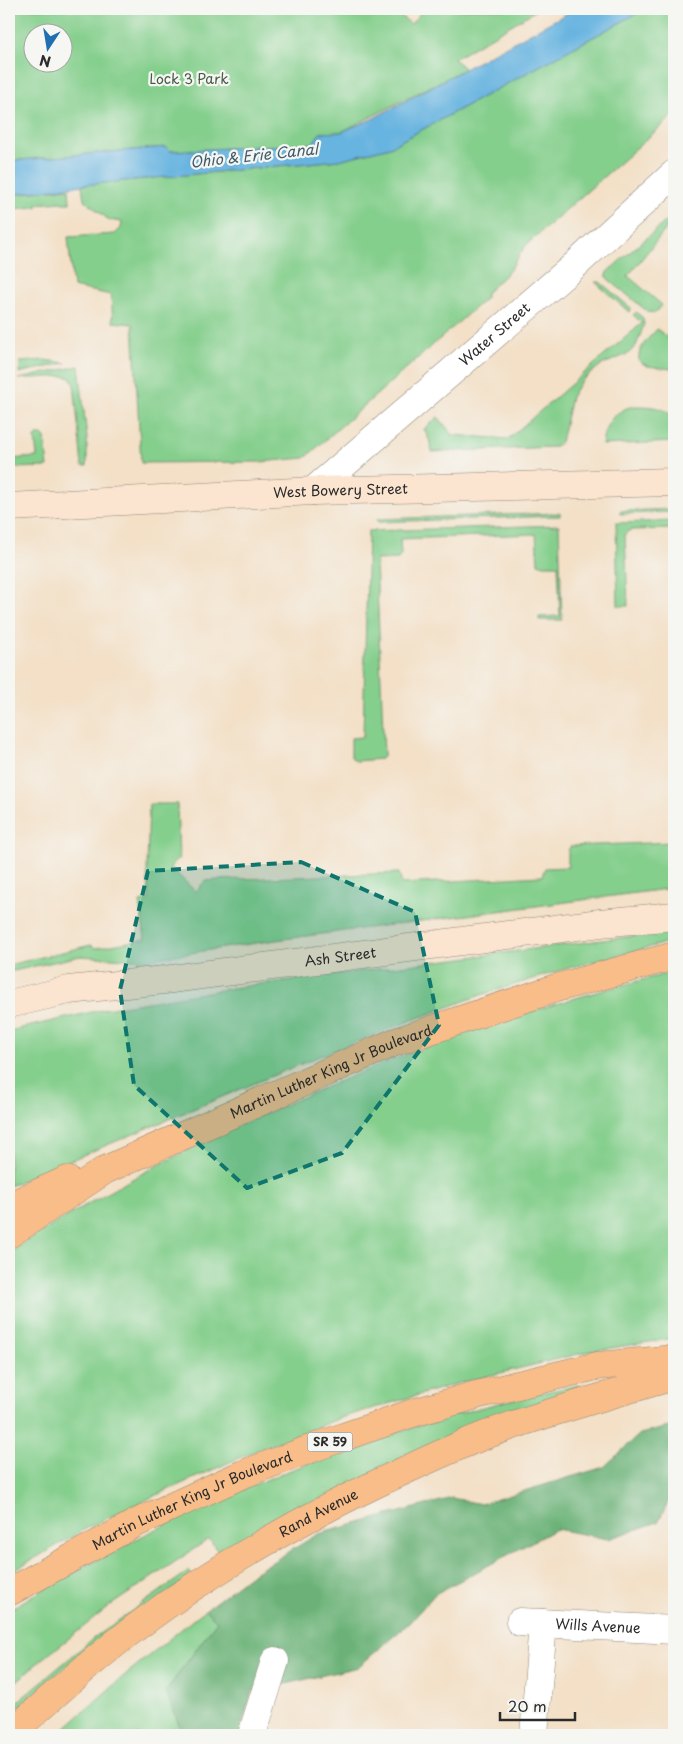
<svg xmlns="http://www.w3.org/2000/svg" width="683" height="1744" viewBox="0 0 683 1744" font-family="'Playpen Sans',sans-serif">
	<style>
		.green { fill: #85cf8d; stroke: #587d5c; fill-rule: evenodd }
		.forest { fill: #6cb278; stroke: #4c6e52 }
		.water { fill: #67b4e0; stroke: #497086 }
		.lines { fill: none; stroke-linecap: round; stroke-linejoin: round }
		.street-casing { stroke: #8f8679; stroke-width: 29 }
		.secondary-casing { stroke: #8f8679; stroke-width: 29 }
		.primary-casing { stroke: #8f8679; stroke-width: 29 }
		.street { stroke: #fff; stroke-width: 28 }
		.secondary { stroke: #fce5d0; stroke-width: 28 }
		.primary { stroke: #f8bd89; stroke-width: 28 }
		.marked { fill: #0f766e; fill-opacity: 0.2; stroke: #0f766e; stroke-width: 4; stroke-dasharray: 10 6; stroke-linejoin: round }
		.labels { text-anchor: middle; stroke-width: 4.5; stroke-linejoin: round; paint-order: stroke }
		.shield { fill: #f6f6f2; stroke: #686867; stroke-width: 1 }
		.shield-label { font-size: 12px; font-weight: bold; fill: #2b2b2b }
		.park-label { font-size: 14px; fill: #465c48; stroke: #f6f6f2 }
		.street-label { font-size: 14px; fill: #2b2b2b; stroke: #f6f6f2 }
		.water-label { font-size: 15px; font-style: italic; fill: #405b6a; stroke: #f6f6f2 }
	</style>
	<rect width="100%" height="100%" fill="#f6f6f2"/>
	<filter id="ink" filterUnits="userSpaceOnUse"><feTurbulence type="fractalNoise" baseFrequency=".02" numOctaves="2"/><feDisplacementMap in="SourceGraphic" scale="10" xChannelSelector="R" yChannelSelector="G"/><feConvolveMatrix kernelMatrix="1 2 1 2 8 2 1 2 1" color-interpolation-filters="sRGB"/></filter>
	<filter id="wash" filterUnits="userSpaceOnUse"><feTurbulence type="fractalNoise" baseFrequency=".0096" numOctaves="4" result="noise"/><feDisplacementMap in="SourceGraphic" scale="20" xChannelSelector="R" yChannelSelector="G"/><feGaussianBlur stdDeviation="1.12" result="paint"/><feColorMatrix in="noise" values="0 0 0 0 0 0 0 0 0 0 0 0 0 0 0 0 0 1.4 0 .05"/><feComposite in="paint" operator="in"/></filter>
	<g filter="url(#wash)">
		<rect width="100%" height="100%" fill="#f3e0c7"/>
		<!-- green -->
		<path class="green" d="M9,9h383l19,15 13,-15h114l-84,50 11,10 -124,63 -21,1 -8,11 -142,7 -5,-4 -156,14zM32,32h30v30h-30z
			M645,9h18l11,9v97l-148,130 -17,26 -23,22v5l-181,160 -45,4 -119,1 -8,-139 -20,-2 -2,-27 -38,-8 -5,-50 47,-3 6,-6 1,-6 -13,-2 -25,-20 -2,-15 257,-25 51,-13z
			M69,188l1,15h-8l-1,-1 -24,2v3l-28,2v-14z
			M672,216l2,3 -46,57 34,29 -7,8 -7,-1 -40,-33 -2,-4 1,-3z
			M595,282h5l32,27 -3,3z
			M636,312l7,6 1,6 -3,9 -5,13 -8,8 -27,11 -20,16 -10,16 -10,45 -7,5 -122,5 -3,-13 -5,-10 14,-12 15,18 55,4 134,-116 -9,-8z
			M657,329l17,14v20l-3,6 -24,-3 -8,-5c-2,-13 10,-23 18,-32z
			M44,360l22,3 -47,10 1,-11z
			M79,366l8,72v28h-5l-8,-82 -3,-6 -7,-2 -46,3z
			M634,406c12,0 37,0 40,15 2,7 0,15 0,21l-72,3c2,-20 12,-35 32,-39z
			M37,435h5l3,3 3,29 -39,1v-9l28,-2 -2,-19z
			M674,509v3l-54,2v-3z
			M560,513v3l-182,6 -1,-3z
			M674,521v8l-44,1 -5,4 3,72h-10l-2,-83z
			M559,525l3,95h-23v-3l21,-1 -2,-51h-14l-6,-2 -2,-29 -136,5 1,15 -3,5 -22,1 8,195 -3,4 -25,2 -5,-4v-19l12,-1 5,-206z
			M149,804h28l2,54 -9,9 26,25 9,-11 12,-1 182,-7 3,11 140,-8 3,-8 23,-1v-17l3,-4 103,-4v46l-398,52 -132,20 -64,-4 -71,16v-7l82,-20 4,3 50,-9 -5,-37 9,-2 -2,-32z
			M672,931l2,10 -105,27 -85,26 -77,28 -87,34 -311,130v-155l96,-22 140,-23z
			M674,972v366l-87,14 -124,30 -120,35 -95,37 -85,38 -74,35 -80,46v-321c57,-36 116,-71 177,-101 156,-77 319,-139 488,-179z
			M578,1385l2,7 -359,164 -12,-17 -98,66 -77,61 -25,22v-78c173,-106 370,-185 569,-225z
			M189,1571l3,4 -128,93 -55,48v-7l86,-72z
			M205,1610l13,10 -52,71 17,44h-126l68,-60z"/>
		<!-- forest -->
		<path class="forest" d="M673,1426l1,1v64l-16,31 -50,17 -52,-10 -121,65 -26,29 -51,44 -106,25 -13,43h-56l-17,-44 51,-70 -12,-11 46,-35 67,-41 134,-36 29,6 123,-37 36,-33z"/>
		<!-- water -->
		<path class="water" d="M575,9h70l-255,138 -51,13 -256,25 -74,10v-34l157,-14 4,4 142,-7 8,-11 21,-1 31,-13z"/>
	</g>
	<g filter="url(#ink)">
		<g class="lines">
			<defs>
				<g id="street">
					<path id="s1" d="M313,491l260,-224 101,-93"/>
					<path id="s2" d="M520,1622l154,8"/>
					<path d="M252,1735l23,-74"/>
					<path d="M534,1735l9,-112"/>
				</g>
				<g id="secondary">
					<path id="s3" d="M9,507l304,-16 361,-9"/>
					<path id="s4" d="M9,1004l60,-14 95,-10 436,-57 74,-7"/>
				</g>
				<g id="primary">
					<path d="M9,1206l58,-26"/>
					<path id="s5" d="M9,1234l96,-64 290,-128 161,-54 118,-32"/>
					<path id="s6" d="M9,1592l127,-69 107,-49 100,-37 70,-24 63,-18 121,-29 77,-7"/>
					<path id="s7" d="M9,1735c41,-36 82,-74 126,-107 85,-64 178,-116 275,-160 30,-14 60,-28 92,-39 56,-20 115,-36 172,-53"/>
				</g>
			</defs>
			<!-- street casing -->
			<use href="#street" class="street-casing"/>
			<!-- secondary casing -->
			<use href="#secondary" class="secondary-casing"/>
			<!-- primary casing -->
			<use href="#primary" class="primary-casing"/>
			<!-- street -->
			<use href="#street" class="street"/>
			<!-- secondary -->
			<use href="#secondary" class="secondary"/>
			<!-- primary -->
			<use href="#primary" class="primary"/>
		</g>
	</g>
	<!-- marked area -->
	<path class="marked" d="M301,862l114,50 24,113 -97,128 -95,35 -113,-103 -14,-95 28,-119z"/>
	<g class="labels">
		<!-- shield labels -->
		<rect class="shield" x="307.5" y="1432.5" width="45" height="19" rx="4"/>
		<g class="shield-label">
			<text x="330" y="1446">SR 59</text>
		</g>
		<!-- park labels -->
		<g class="park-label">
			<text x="189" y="84">Lock 3 Park</text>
		</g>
		<!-- street labels -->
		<g class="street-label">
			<text dy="5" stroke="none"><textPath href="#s1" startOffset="240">Water Street</textPath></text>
			<text dy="5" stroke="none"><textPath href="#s3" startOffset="332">West Bowery Street</textPath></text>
			<text dy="5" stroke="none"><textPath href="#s4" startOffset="335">Ash Street</textPath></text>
			<text dy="5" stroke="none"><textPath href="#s5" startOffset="362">Martin Luther King Jr Boulevard</textPath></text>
			<text dy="5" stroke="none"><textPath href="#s6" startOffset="205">Martin Luther King Jr Boulevard</textPath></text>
			<text dy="5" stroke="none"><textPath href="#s7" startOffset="382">Rand Avenue</textPath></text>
			<text dy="5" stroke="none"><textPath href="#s2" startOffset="78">Wills Avenue</textPath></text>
		</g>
		<!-- water labels -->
		<g class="water-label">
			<text transform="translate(254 156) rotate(-6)" y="5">Ohio &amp; Erie Canal</text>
		</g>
	</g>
	<!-- margin -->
	<rect width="683" height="1744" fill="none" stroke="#f6f6f2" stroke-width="30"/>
	<!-- north arrow -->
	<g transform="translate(48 48) rotate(192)"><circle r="24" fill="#f6f6f2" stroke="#a5a5a2"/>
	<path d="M0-4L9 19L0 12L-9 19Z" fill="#1f6fb2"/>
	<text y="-8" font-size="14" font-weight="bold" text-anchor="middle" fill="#2b2b2b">N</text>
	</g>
	<!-- scale -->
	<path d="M500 1712v8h75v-8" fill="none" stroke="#2b2b2b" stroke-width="2.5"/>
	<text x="508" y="1712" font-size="15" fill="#2b2b2b" stroke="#f6f6f2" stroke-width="4" paint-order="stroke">20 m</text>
</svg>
